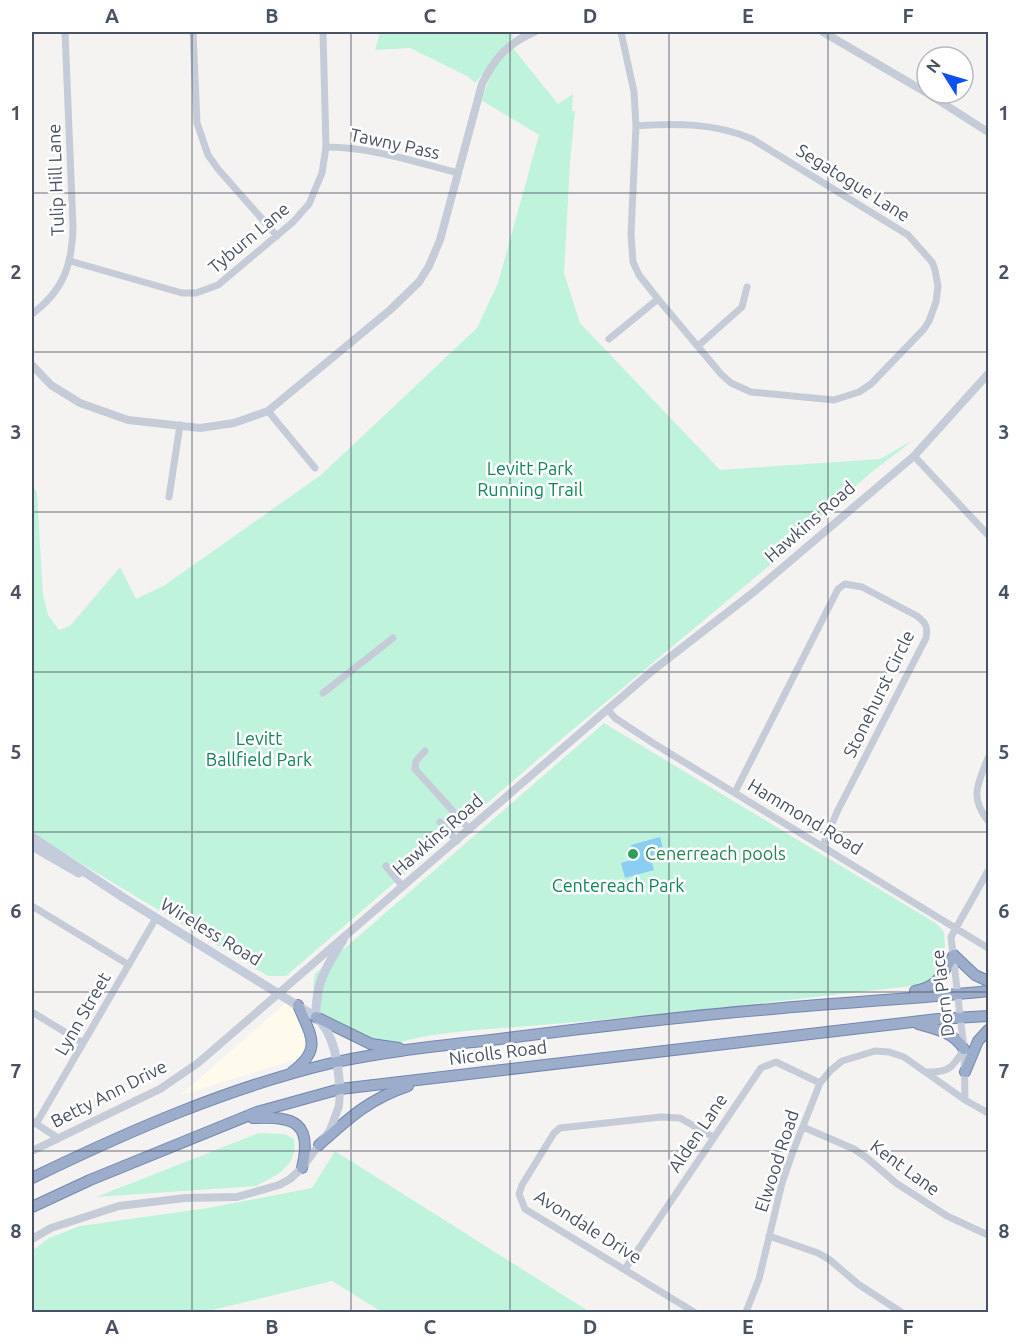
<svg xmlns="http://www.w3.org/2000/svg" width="1020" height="1344" viewBox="0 0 1020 1344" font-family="Ubuntu,sans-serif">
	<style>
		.commercial { fill: #fefbed }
		.green { fill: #c0f3db }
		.water { fill: #8acef3 }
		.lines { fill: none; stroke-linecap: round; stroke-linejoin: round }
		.trunk-casing { stroke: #7287b0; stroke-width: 12 }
		.minor { stroke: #c5ccd7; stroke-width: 7 }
		.tertiary { stroke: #c5ccd7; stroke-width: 8 }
		.secondary { stroke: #c4ccdc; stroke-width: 9 }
		.trunk { stroke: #9caccb; stroke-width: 10 }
		.grid { fill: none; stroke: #485262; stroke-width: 1.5; stroke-opacity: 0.55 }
		.leisure-dot { fill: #2e9e5b; stroke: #fff; stroke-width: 2 }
		.labels { text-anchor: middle; stroke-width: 5; stroke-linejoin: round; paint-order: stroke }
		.street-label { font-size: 18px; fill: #485262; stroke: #fff }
		.park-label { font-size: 18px; fill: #11855b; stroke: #fff }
		.leisure-label { font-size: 18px; fill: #27864d; stroke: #fff; text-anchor: start }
		.neatline { fill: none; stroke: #485262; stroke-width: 2 }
		.grid-label { font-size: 20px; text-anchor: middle; font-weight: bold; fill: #485262 }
	</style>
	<rect width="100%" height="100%" fill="#f5f3f2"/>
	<!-- commercial -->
	<path class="commercial" d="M289,1000l9,6 10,25 -1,25 -126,39z"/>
	<!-- green -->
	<path class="green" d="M380,32h128l6,4 -39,47 -6,-6 -59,-29 -35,2z
		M513,48l45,56 15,-10 -1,17h3l-5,52 -6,110 16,50 140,147 160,-11 35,-20 -42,32 -97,84 -6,10 -206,172 -278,239h-18l-236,-142v-349l5,7 6,103 5,20 11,15 11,-4 50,-59 16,32 29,-14 156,-110 156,-147 21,-45 41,-148 -58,-35 13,-32z
		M604,723l333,201 7,8 2,28 -17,24c-151,17 -302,36 -454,46 -19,2 -39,4 -58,8 -15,3 -24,8 -40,5 -9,-1 -17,-8 -25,-11 -28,-15 -44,-23 -37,-58z
		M259,1133l26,1 9,5c4,28 -17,36 -38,47l-160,11z
		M335,1151l255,161h-208l-50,-31 -128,31h-172v-61l17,-13 31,-12 128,-18 104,-20z"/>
	<!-- water -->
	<path class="water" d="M660,837l4,15 -14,4 4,14 -29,8 -4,-15 13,-4 -3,-14z"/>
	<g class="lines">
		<defs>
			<path id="trunk" d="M915,991c25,-5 26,-17 39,-36l21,20 13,6
				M316,1017l55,27 28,4
				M918,1024c19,5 35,8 46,25
				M292,1072c31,-23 19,-36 6,-67
				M965,1072l13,-31 10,-11
				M253,1118c41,-2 60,4 49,50
				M319,1145c30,-27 50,-46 89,-59
				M32,1178c97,-47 197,-91 304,-116 56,-12 114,-17 171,-24 88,-11 176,-22 265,-29 72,-7 145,-10 216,-18
				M32,1207l58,-27 167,-68 83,-23 598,-70 50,-3"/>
		</defs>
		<!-- trunk casing -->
		<use href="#trunk" class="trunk-casing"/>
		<!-- minor -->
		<path class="minor" d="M193,32l4,91 11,32 10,14 59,67
			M621,32l13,60 2,34 -5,108 2,28 6,13 19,24 63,75 10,9 20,9 83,8 25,-8 12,-8 53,-55 5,-8 7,-19 2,-16 -3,-16 -3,-8 -24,-27 -156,-96c-36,-16 -77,-16 -116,-13
			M326,147c45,0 89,15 132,26
			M70,261l112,32h14l22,-8 75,-63 16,-18 13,-31 4,-26 -3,-115
			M32,314c32,-24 40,-49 41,-87l-8,-195
			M609,339l49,-40
			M698,346l44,-39 5,-20
			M268,411l47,57
			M914,456l74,79
			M169,497l11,-72
			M323,693l70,-55
			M608,710l7,8 38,25 335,205
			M425,751l-9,10 -1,8 55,61
			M988,758c-10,26 -19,38 0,63
			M735,792l103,-203 7,-5 17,3 55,29c9,7 11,11 9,22l-89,174 -14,33
			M440,822l17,19
			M386,866l17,21
			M32,906l97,59
			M32,1012l51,31
			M927,1072c22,1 26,-5 37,-23
			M965,1100l-1,-51 -13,-112 37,-66
			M32,1121l26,17
			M36,1124l120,-206
			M803,1127l51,22 13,9 29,25 51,33 41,19
			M769,1236l49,17 12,7 28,24 43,28
			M625,1269l136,-201 15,-6 44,21
			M694,1312l-169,-103 -6,-15 3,-9 32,-52 6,-5 101,-11 19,1 33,19
			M746,1312l13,-33 23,-96 10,-29 28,-71 10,-12 12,-10 33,-10 14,1 15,5 61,43 23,13"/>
		<!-- tertiary -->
		<path class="tertiary" d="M823,32l104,61
			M927,93l61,39
			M32,365l19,20 29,18 48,17 72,8 34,-5 34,-12 122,-101 29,-28 10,-16 11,-26 42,-156c12,-25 26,-41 52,-52
			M32,1151l128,-62 38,-26 454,-392 103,-80 159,-135 74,-82
			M32,1239l19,-11 68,-22 66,-8 52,-1 42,-12 11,-6 12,-11 28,-38 9,-24 1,-17"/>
		<!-- secondary -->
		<path class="secondary" d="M32,837l92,61 192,119c19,17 22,47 24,72
			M32,846l47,27
			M316,1017c-1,-33 10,-50 27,-77"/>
		<!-- trunk -->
		<use href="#trunk" class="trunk"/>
	</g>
	<!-- grid -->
	<path class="grid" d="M192,32v1280M351,32v1280M510,32v1280M669,32v1280M828,32v1280M32,193h956M32,352h956M32,512h956M32,672h956M32,832h956M32,992h956M32,1151h956"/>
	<!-- markers -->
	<circle class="leisure-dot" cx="633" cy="854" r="6"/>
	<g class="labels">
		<!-- street labels -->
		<g class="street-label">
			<text transform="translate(395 144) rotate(12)" y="6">Tawny Pass</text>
			<text transform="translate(56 180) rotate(-92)" y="6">Tulip Hill Lane</text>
			<text transform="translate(853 183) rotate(32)" y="6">Segatogue Lane</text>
			<text transform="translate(249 238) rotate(-40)" y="6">Tyburn Lane</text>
			<text transform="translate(810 522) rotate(-41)" y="6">Hawkins Road</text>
			<text transform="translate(879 694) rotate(-64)" y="6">Stonehurst Circle</text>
			<text transform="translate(805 817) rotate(31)" y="6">Hammond Road</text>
			<text transform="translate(438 835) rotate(-41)" y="6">Hawkins Road</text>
			<text transform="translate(211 932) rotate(31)" y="6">Wireless Road</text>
			<text transform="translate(943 993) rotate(-97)" y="6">Dorn Place</text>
			<text transform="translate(83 1014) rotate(-60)" y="6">Lynn Street</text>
			<text transform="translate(498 1053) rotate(-7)" y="6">Nicolls Road</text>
			<text transform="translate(109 1094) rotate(-27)" y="6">Betty Ann Drive</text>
			<text transform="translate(698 1133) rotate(-56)" y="6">Alden Lane</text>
			<text transform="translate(777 1161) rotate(-72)" y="6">Elwood Road</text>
			<text transform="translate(905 1168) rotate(36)" y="6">Kent Lane</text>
			<text transform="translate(588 1227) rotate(32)" y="6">Avondale Drive</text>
		</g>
		<!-- park labels -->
		<g class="park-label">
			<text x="530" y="475">Levitt Park<tspan x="530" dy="21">Running Trail</tspan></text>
			<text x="259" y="745">Levitt<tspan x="259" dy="21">Ballfield Park</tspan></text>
			<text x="618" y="892">Centereach Park</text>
		</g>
		<!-- leisure labels -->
		<g class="leisure-label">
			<text x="645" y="860">Cenerreach pools</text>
		</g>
	</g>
	<!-- border -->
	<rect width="1020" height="1344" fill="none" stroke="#ffffff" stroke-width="66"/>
	<!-- north arrow -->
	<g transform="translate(945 75) rotate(307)"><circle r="28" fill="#ffffff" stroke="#b6bac0" stroke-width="1.5"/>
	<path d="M0-4.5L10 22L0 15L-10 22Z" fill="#0e51f3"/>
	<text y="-9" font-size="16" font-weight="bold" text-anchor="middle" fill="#485262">N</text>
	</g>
	<rect x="33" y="33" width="954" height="1278" class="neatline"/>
	<g class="grid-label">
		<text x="112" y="23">A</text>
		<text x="272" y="23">B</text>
		<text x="430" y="23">C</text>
		<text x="590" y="23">D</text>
		<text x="748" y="23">E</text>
		<text x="908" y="23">F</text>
		<text x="16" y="120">1</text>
		<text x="1004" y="120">1</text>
		<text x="16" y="279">2</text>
		<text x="1004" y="279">2</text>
		<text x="16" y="439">3</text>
		<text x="1004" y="439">3</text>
		<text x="16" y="599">4</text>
		<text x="1004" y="599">4</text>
		<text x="16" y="759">5</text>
		<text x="1004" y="759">5</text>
		<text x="16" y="918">6</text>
		<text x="1004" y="918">6</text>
		<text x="16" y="1078">7</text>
		<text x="1004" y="1078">7</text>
		<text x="16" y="1238">8</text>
		<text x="1004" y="1238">8</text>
		<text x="112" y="1334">A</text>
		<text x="272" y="1334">B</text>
		<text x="430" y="1334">C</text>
		<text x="590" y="1334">D</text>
		<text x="748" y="1334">E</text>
		<text x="908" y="1334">F</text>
	</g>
</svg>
